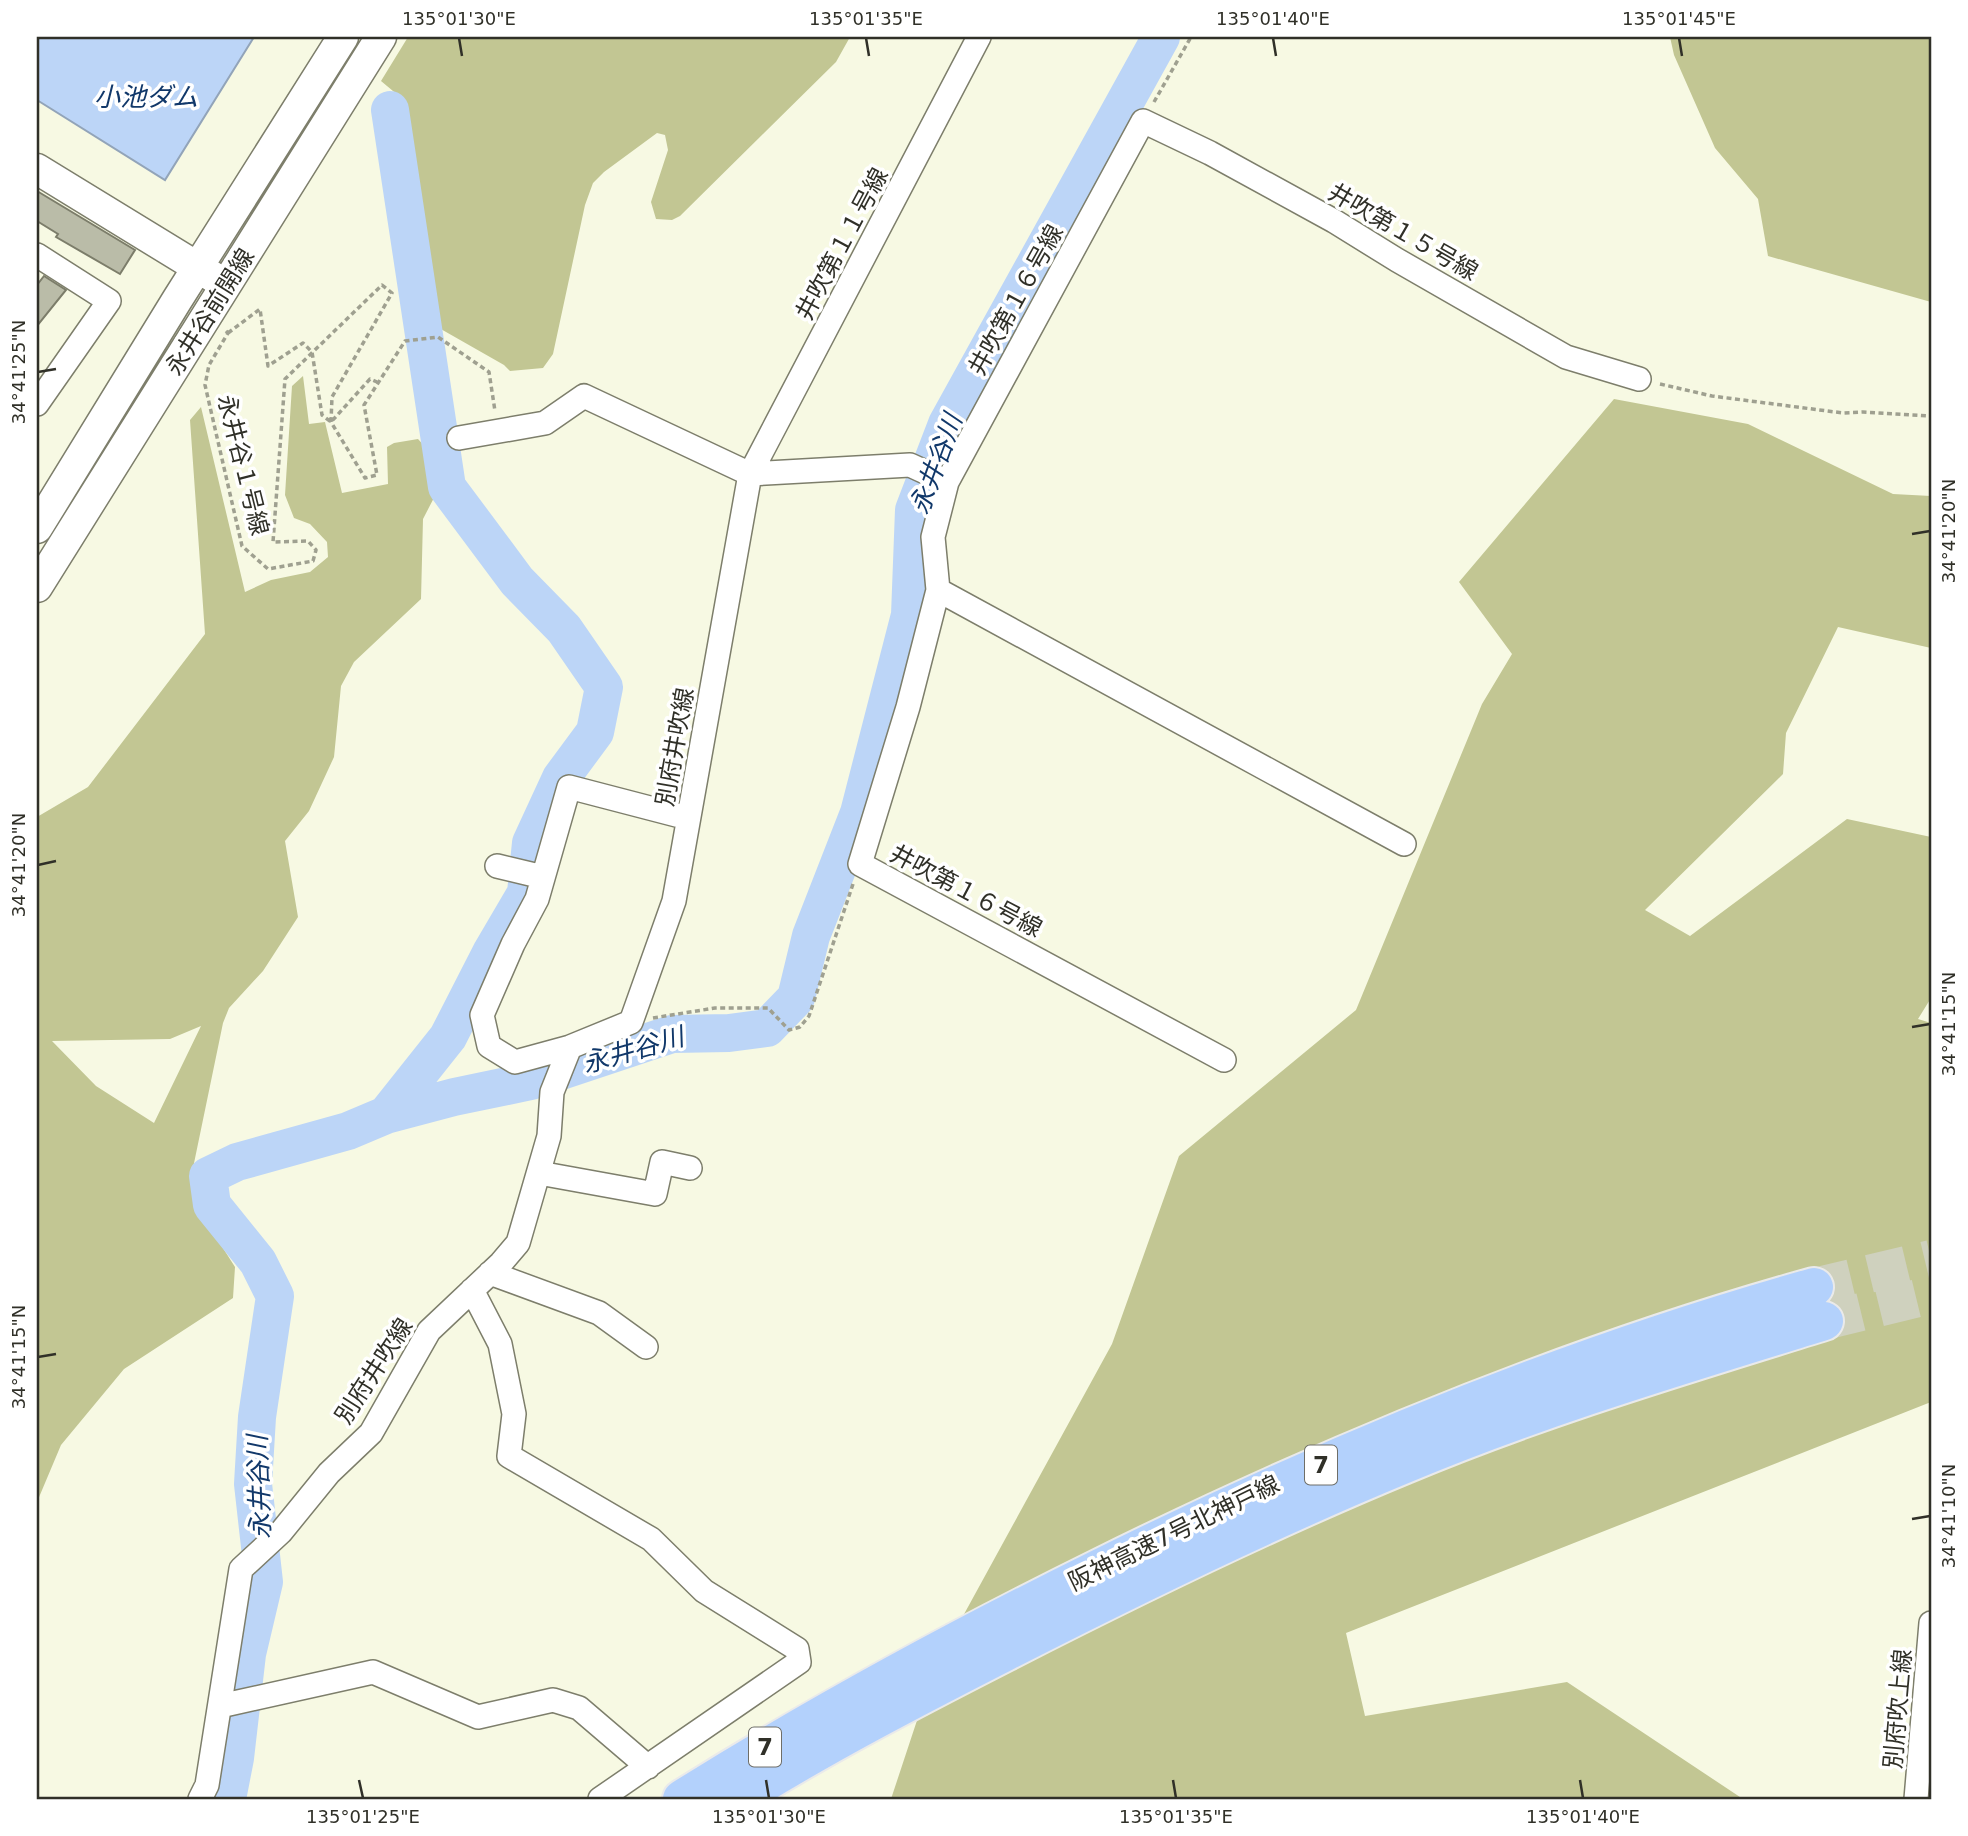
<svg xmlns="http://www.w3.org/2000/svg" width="1968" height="1836" viewBox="0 0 1968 1836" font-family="'DejaVu Sans','Noto Sans JP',sans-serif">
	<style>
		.forest { fill: #c2c693; fill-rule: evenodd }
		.water { fill: #bcd5f7; stroke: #92a4b9; stroke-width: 2 }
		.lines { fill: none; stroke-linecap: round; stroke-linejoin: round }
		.river { stroke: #bcd5f7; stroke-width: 38 }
		.building { fill: #babca8; stroke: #7c7d6a; stroke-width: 2 }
		.motorway-tunnel { stroke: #cfd1be; stroke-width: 38; stroke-dasharray: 38 19; stroke-linecap: butt }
		.minor-casing { stroke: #7d7e6b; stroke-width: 26 }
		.tertiary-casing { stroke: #7d7e6b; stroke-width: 33 }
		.motorway-casing { stroke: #eaeaea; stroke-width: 42 }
		.path { stroke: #9fa090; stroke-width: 3.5; stroke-dasharray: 5 3.5; stroke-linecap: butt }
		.minor { stroke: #fff; stroke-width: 23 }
		.tertiary { stroke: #fff; stroke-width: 30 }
		.motorway { stroke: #b3d1fc; stroke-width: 38 }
		.ticks { fill: none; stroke: #303028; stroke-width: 2.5 }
		.labels { text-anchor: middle; stroke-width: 7; stroke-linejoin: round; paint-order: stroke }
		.shield { fill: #fff; stroke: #6e6e68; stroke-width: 2 }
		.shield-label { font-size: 23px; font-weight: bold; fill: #303028 }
		.street-label { font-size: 24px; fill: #303028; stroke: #fff }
		.water-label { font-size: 26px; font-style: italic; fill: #11386a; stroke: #fff }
		.neatline { fill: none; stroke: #303028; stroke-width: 2.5 }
		.ticks-label { font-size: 18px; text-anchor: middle; fill: #303028 }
	</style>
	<rect width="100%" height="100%" fill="#f7f9e3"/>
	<!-- forest -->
	<path class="forest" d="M408,37h442l-14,25 -156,154 -8,4 -16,-1 -5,-17 17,-52 -3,-15 -8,-2 -53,39 -11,11 -8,22 -32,149 -10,14 -33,3 -6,-6 -72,-41 -33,-228 -18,-15z
		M1670,37h261v265l-163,-46 -10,-57 -43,-51 -41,-93z
		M303,376l6,48 16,-2 17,71 46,-9 -1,-37 7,-4 24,-4 10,11 10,40 -15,29 -2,80 -67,63 -13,24 -7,71 -25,54 -24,30 13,76 -35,54 -34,37 -6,15 -30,145 16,58 26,41 -2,31 -109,71 -63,76 -24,57v-685l51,-30 117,-153 -15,-214 11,-13 44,185 26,-12 39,-8 18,-15 -1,-15 -17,-18 -16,-6 -9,-23 7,-109zM201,1026l-47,97 -58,-37 -44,-45 118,-2z
		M1614,399l134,25 145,70 38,2v152l-93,-21 -52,106 -3,41 -138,136 45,26 157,-117 84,18v161l-13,21 13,4v379l-585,231 19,83 202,-34 176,117h-852l43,-130 178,-325 67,-188 177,-146 126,-306 30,-50 -53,-72z"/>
	<!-- water -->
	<path class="water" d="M37,37h217l-89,143 -128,-80z"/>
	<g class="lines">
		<!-- river -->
		<path class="river" d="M386,1115l62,-78 44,-86 34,-58 5,-50 30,-65 34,-46 9,-45 -40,-58 -47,-48 -70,-94 -57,-377
			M227,1799l8,-41 12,-104 17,-72 -11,-98 4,-67 18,-121 -17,-34 -46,-57 -4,-29 29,-14 111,-31 38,-16 68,-18 77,-16 141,-47 57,-1 38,-5 29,-30 15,-62 48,-123 51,-198 4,-105 33,-86 214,-387"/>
	</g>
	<!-- building -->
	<path class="building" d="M37,191l98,59 -15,24 -64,-37 2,-3 -21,-13z
		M44,276l22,14 -29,36v-41z"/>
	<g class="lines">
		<!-- motorway-tunnel -->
		<path class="motorway-tunnel" d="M1814,1287l117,-28
			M1824,1321l107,-26"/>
		<defs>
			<path id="minor" d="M37,255l72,46 -72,103
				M459,438l86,-15 39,-27 166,78 160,-9 37,17
				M938,590l466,254
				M688,818l-119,-31 -32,112 -24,45 -31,71 7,31 26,16 55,-15 61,-25 43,-121 76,-427 229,-437
				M497,866l46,11
				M1224,1060l-364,-196 48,-157 30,-117 -5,-53 14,-55 196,-361 67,32 124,68 63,39 169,97 73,22
				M539,1173l116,21 7,-32 28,6
				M490,1273l109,40 47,34
				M472,1290l28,54 14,70 -5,42 142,83 53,52 93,58 2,13 -199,137
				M220,1706l153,-34 105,45 75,-17 26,8 69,59
				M200,1799l7,-14 34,-216 40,-37 48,-59 42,-40 58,-102 72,-68 17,-20 31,-107 3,-44 18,-45
				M1916,1799l15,-176"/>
			<path id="tertiary" d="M37,169l178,109
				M37,528l140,-228 166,-263
				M37,587l344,-550"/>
			<path id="motorway" d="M682,1799c134,-84 274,-160 416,-230 230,-114 468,-213 716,-282
				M738,1799c86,-54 177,-101 267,-147 131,-67 264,-132 400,-188 136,-57 278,-99 419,-143"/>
		</defs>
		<!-- minor casing -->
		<use href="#minor" class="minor-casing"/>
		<!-- tertiary casing -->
		<use href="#tertiary" class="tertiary-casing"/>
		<!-- motorway casing -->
		<use href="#motorway" class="motorway-casing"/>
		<!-- path -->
		<path class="path" d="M1154,102l37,-65
			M226,331l2,2 -19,32 -4,20 37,161 26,23 45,-8 3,-11 -8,-9 -35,1 12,-163 97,-94 10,8 -60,104 -1,25 34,56 12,-3 -13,-70 41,-64 33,-4 51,35 6,39
			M228,333l32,-24 8,57 35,-23 9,9 10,63 9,7 39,-43 7,3
			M1660,384l52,12 131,17 20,-1 68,4
			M653,1018l62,-10h53l21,22 11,-3 9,-11 44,-132"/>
		<!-- minor -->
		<use href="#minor" class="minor"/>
		<!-- tertiary -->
		<use href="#tertiary" class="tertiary"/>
		<!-- motorway -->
		<use href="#motorway" class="motorway"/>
	</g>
	<!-- ticks -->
	<path class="ticks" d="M459,38l3,18M866,38l3,18M1273,38l3,18M1679,38l3,18M38,372l18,-3M1912,534l18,-3M38,865l18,-4M1912,1027l18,-3M38,1357l18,-3M1912,1519l18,-3M359,1780l4,18M766,1780l3,18M1173,1780l3,18M1580,1780l3,18"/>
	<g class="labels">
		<!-- shield labels -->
		<g class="shield">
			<rect x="1305" y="1445.5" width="32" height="39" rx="5"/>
			<rect x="749" y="1727.5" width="32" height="39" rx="5"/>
		</g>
		<g class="shield-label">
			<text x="1321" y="1473">7</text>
			<text x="765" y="1755">7</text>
		</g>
		<!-- street labels -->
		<g class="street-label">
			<text transform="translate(1403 232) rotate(30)" y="8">井吹第１５号線</text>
			<text transform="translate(842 244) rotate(-62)" y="8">井吹第１１号線</text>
			<text transform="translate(1016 300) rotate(-61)" y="8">井吹第１６号線</text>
			<text transform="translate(210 312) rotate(-58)" y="8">永井谷前開線</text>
			<text transform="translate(243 465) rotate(76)" y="8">永井谷１号線</text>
			<text transform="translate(675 747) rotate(-80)" y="8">別府井吹線</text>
			<text transform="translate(966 891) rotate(28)" y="8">井吹第１６号線</text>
			<text transform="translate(374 1371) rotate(-57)" y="8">別府井吹線</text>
			<text transform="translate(1174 1533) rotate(-26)" y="8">阪神高速7号北神戸線</text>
			<text transform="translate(1898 1709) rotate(-85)" y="8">別府吹上線</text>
		</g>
		<!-- water labels -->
		<g class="water-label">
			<text x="146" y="106">小池ダム</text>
			<text transform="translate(936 464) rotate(-70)" y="9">永井谷川</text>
			<text transform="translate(633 1050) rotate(-16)" y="9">永井谷川</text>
			<text transform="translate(259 1487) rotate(-92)" y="9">永井谷川</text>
		</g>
	</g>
	<!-- border -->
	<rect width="1968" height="1836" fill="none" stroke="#ffffff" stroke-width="77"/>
	<rect x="38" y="38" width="1892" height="1760" class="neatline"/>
	<g class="ticks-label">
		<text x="459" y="25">135°01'30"E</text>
		<text x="866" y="25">135°01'35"E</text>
		<text x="1273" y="25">135°01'40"E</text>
		<text x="1679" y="25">135°01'45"E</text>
		<text transform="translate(19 372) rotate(-90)" y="6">34°41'25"N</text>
		<text transform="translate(1949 531) rotate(-90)" y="6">34°41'20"N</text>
		<text transform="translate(19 865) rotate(-90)" y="6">34°41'20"N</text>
		<text transform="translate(1949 1024) rotate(-90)" y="6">34°41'15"N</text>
		<text transform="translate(19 1357) rotate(-90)" y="6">34°41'15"N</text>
		<text transform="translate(1949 1516) rotate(-90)" y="6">34°41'10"N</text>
		<text x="363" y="1823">135°01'25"E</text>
		<text x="769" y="1823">135°01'30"E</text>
		<text x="1176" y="1823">135°01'35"E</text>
		<text x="1583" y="1823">135°01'40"E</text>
	</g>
</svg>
